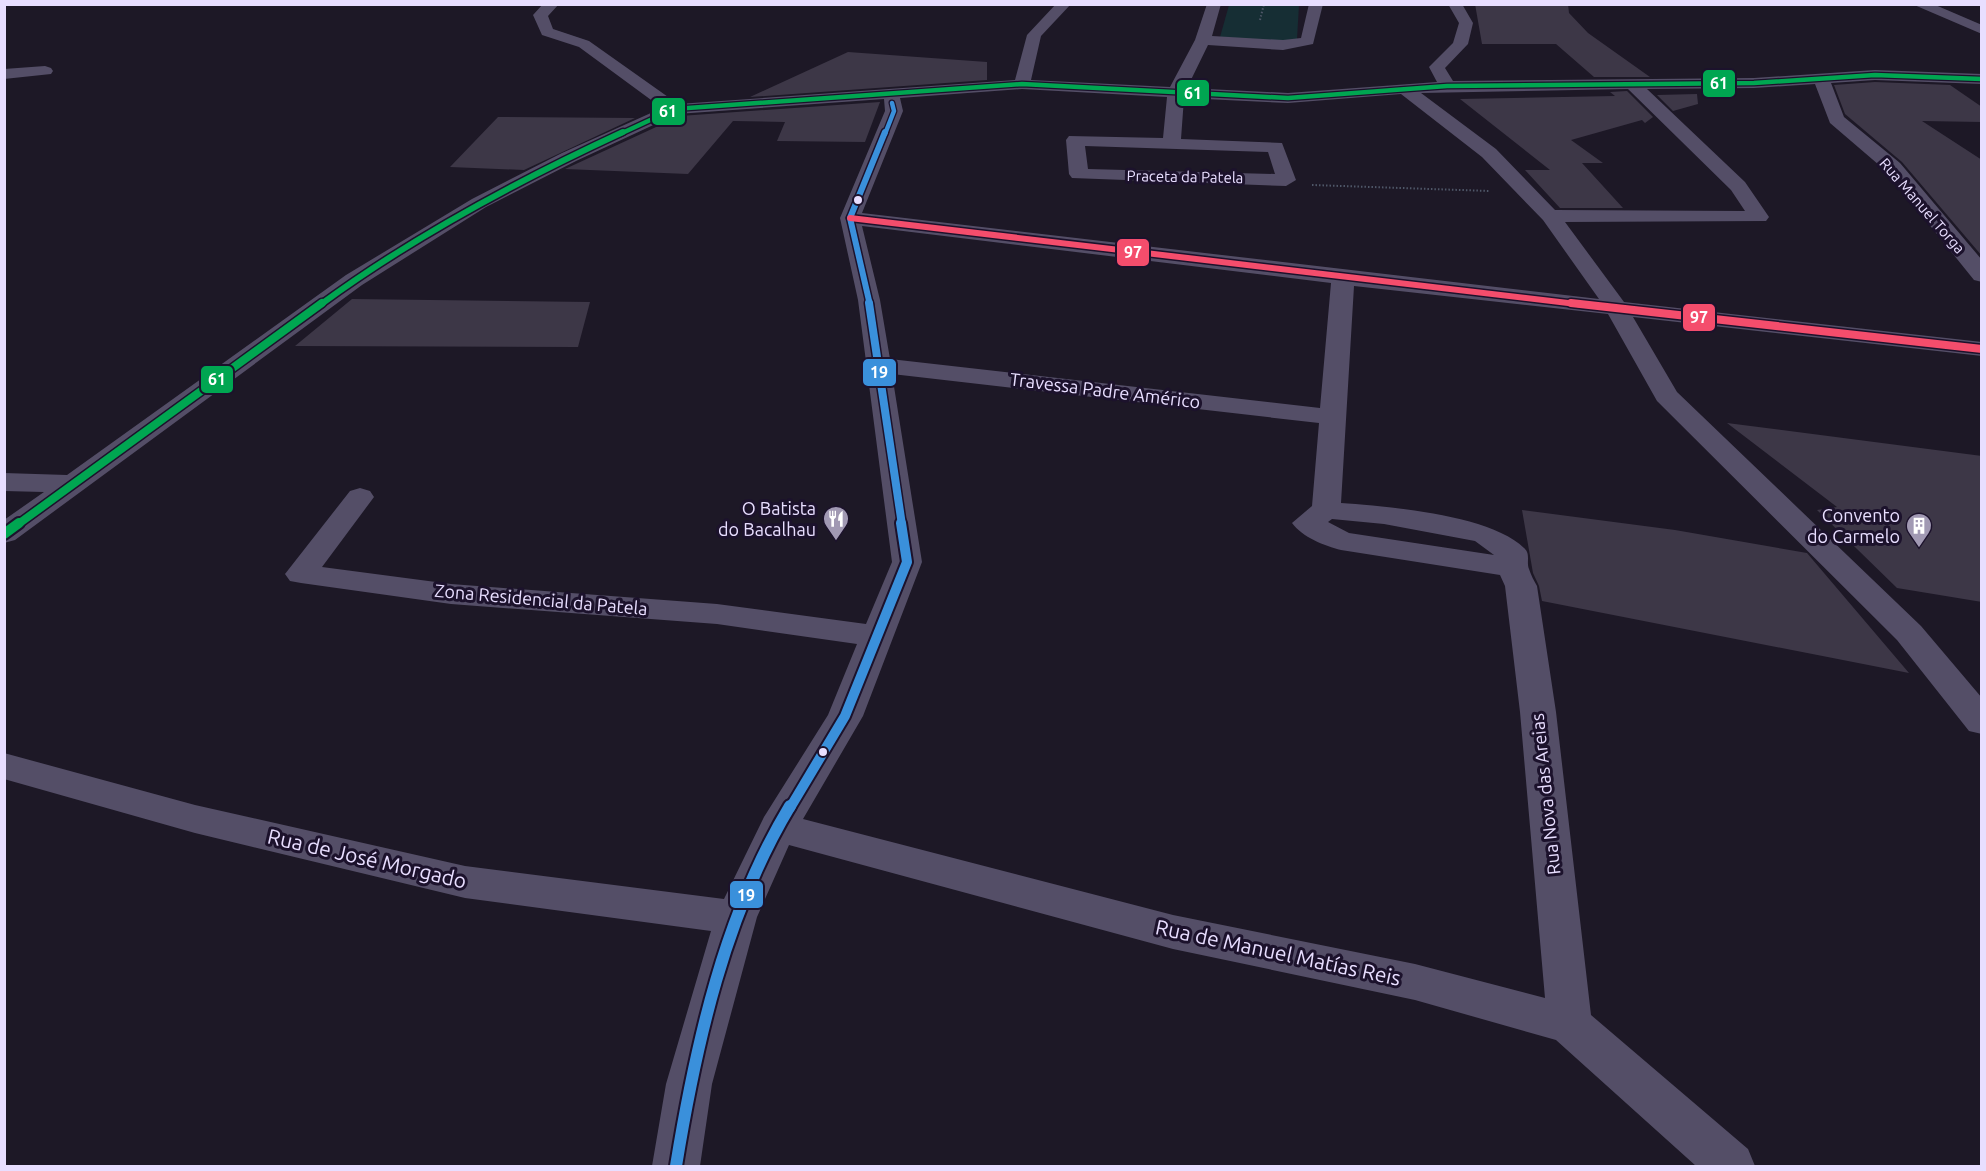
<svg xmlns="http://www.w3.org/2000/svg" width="1986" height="1171" viewBox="0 0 1986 1171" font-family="Ubuntu,sans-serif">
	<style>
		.green { fill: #162e34 }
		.building { fill: #3d3747 }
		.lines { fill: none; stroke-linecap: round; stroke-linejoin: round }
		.path { stroke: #4f5768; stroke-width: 2; stroke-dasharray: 1.5 2; stroke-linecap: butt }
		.minor { fill: #544e67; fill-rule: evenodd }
		.bus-1-far4-casing { stroke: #1c122c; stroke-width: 7 }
		.bus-1-far3-casing { stroke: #1c122c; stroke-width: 9 }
		.bus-1-far2-casing { stroke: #1c122c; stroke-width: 11 }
		.bus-1-far1-casing { stroke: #1c122c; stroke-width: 14 }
		.bus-1-casing { stroke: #1c122c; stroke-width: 16 }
		.bus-2-far1-casing { stroke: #1c122c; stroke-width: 9 }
		.bus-2-casing { stroke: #1c122c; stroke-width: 11 }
		.bus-3-far3-casing { stroke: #1c122c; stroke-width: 7 }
		.bus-3-far2-casing { stroke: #1c122c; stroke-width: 9 }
		.bus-3-far1-casing { stroke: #1c122c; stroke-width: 11 }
		.bus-3-casing { stroke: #1c122c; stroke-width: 14 }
		.bus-1-far4 { stroke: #3a90db; stroke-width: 4.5 }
		.bus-1-far3 { stroke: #3a90db; stroke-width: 6 }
		.bus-1-far2 { stroke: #3a90db; stroke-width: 8 }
		.bus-1-far1 { stroke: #3a90db; stroke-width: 10 }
		.bus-1 { stroke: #3a90db; stroke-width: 12 }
		.bus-2-far1 { stroke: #f44d6c; stroke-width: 6 }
		.bus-2 { stroke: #f44d6c; stroke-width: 8 }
		.bus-3-far3 { stroke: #00a651; stroke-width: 4.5 }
		.bus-3-far2 { stroke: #00a651; stroke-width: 6 }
		.bus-3-far1 { stroke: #00a651; stroke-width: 8 }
		.bus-3 { stroke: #00a651; stroke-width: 10 }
		.bus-dot { fill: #e8deff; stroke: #1c122c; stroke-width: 2 }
		.labels { text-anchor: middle; stroke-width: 6; stroke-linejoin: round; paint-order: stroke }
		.far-street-label { font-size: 15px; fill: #e8deff; stroke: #1c122c }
		.street-label { font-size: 18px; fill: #e8deff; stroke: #1c122c }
		.poi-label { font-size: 18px; fill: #e8deff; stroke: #1c122c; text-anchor: end }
		.near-street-label { font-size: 21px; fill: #e8deff; stroke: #1c122c }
		.line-badge { stroke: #1c122c; stroke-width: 2 }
		.badge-label { font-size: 16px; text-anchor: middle; font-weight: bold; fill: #fff }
	</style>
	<rect width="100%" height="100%" fill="#1d1826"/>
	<!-- green -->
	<path class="green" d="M1229,5h70l-2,34 -11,3 -66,-5z"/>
	<!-- building -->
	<path class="building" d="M1475,4h93l1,9 19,20 62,44h-56l-38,-33h-74z
		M848,52l139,10v18l-237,17z
		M1875,82l75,3 32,22v15l-60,-1 60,39v96l-80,-94 -57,-48 -11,-29z
		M1627,91l26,26 -8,6 -3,-3 -71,20 32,23h-21l41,45h-63l-35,-38h25l-90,-71 155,-3 -5,-4z
		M1697,94l1,10 -25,7 -16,-16z
		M880,102l-15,40 -88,-1 8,-19 -52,-1 -45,53 -123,-5 115,-53z
		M498,117l137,1 -111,52 -74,-3z
		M352,299l238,3 -12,45 -283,-1z
		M1727,423l255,33v146l-85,-14 -80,-78 20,-3z
		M1522,510l153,20 132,23 102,120 -367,-72 -3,-15 -6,-13z"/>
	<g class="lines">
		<!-- path -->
		<path class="path" d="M1260,20l4,-16
			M1312,185l178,6"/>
		<!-- minor -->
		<path class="minor" d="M543,4h16l-11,12 5,13 36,12 89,63 337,-24 12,-45 29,-31h15l-30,32 -10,44 139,7 25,-47 12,-36h14l-9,32 71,4 18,-2 8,-34h14l-10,40 -30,6 -75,-5 -21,43 101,5 149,-11 -8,-15 24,-24 6,-20 -11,-19h14l11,19 -5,21 -23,24 8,13 301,-3 121,-8 107,4v10l-107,-4 -44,3 13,34 56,46 82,97v22l-8,-2 -88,-109 -56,-48 -15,-39 -61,4 -107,1 98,93 24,35 -3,4 -201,1 59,80 358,40v14l-349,-39 44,75 244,234 61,72v36l-13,-3 -72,-91 -240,-239 -49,-87 -254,-28 -13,217c46,3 150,12 183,45 7,6 2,14 5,21 2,6 5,12 8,17l19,126 35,303 157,134 7,17h-59l-140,-126 -141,-40 -242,-51 -384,-104 -32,72 -45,167 -12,82h-48l14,-82 45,-153 -246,-33 -270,-65 -191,-54v-26l191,52 270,61 259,33 40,-82 64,-102 29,-71 -140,-20 -266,-20 -150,-21 -11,-2 -5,-7 65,-83 10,-3 10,3 4,6 -52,70 129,17 266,20 149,20 26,-62 -34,-262 -18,-82 45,-107 -1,-12 -207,15 -101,47 -90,46 -124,78 -347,255 -11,3v-23l40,-28 -40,-1v-18l63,2 279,-200 126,-76 90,-46 100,-45 -83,-61 -37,-12 -9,-20zM1022,89l145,8 -4,41 -94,-2 -3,4 3,34 3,4 214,8 10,-6 -14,-37 -101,-4 3,-41 104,5 113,-9 81,63 61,63 56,79 -737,-86 41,-102 -3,-13zM1628,89l103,101 14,21 -190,-1 -59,-61 -75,-56zM1085,146l183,6 7,22 -187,-5zM862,226l469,57 -11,125 -430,-49 -10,-59zM892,374l427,49 -7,83 -20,17c10,14 33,23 49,27l159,25 5,11 15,126 25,286 -130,-34 -242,-49 -370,-96 60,-103 59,-154zM1332,519l52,5 91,17 19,14 -145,-22 -21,-11z
			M1912,4h21l49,21v9z
			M45,66l6,2 2,3 -2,3 -47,5v-10z"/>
		<defs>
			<path id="bus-1-far4" d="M885,134l9,-23 -2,-8"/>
			<path id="bus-1-far3" d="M870,305l-20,-87 35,-86"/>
			<path id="bus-1-far2" d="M869,303l33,222"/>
			<path id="bus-1-far1" d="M790,808l55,-92 62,-154 -6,-39"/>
			<path id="bus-1" d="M676,1166c20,-123 49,-252 114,-360"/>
			<path id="bus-2-far1" d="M850,218l735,87"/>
			<path id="bus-2" d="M1571,303l411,46"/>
			<path id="bus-3-far3" d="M620,134l54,-25 348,-25 266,14 159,-12 307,-3 121,-8 107,4"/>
			<path id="bus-3-far2" d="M320,305c94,-69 197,-124 303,-173"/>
			<path id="bus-3-far1" d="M17,525l305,-222"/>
			<path id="bus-3" d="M4,534l15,-11"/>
		</defs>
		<!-- bus-1-far4 casing -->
		<use href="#bus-1-far4" class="bus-1-far4-casing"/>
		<!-- bus-1-far3 casing -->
		<use href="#bus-1-far3" class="bus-1-far3-casing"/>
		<!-- bus-1-far2 casing -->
		<use href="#bus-1-far2" class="bus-1-far2-casing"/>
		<!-- bus-1-far1 casing -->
		<use href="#bus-1-far1" class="bus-1-far1-casing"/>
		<!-- bus-1 casing -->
		<use href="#bus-1" class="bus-1-casing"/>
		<!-- bus-2-far1 casing -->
		<use href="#bus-2-far1" class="bus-2-far1-casing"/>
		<!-- bus-2 casing -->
		<use href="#bus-2" class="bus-2-casing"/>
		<!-- bus-3-far3 casing -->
		<use href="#bus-3-far3" class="bus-3-far3-casing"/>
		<!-- bus-3-far2 casing -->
		<use href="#bus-3-far2" class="bus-3-far2-casing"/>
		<!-- bus-3-far1 casing -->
		<use href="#bus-3-far1" class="bus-3-far1-casing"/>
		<!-- bus-3 casing -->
		<use href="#bus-3" class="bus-3-casing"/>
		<!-- bus-1-far4 -->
		<use href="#bus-1-far4" class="bus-1-far4"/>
		<!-- bus-1-far3 -->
		<use href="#bus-1-far3" class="bus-1-far3"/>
		<!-- bus-1-far2 -->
		<use href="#bus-1-far2" class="bus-1-far2"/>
		<!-- bus-1-far1 -->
		<use href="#bus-1-far1" class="bus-1-far1"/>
		<!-- bus-1 -->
		<use href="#bus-1" class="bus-1"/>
		<!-- bus-2-far1 -->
		<use href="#bus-2-far1" class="bus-2-far1"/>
		<!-- bus-2 -->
		<use href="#bus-2" class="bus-2"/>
		<!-- bus-3-far3 -->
		<use href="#bus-3-far3" class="bus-3-far3"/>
		<!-- bus-3-far2 -->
		<use href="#bus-3-far2" class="bus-3-far2"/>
		<!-- bus-3-far1 -->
		<use href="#bus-3-far1" class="bus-3-far1"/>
		<!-- bus-3 -->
		<use href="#bus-3" class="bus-3"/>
	</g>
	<!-- icons -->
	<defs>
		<symbol id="restaurant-pin" viewBox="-11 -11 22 30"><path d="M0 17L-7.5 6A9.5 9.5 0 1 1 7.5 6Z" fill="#a199b3" stroke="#1c122c"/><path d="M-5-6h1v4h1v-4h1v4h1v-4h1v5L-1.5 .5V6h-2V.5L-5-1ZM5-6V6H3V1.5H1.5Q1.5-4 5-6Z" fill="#fff"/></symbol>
		<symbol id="building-pin" viewBox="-11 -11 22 30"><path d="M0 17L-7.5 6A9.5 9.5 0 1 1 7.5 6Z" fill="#a199b3" stroke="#1c122c"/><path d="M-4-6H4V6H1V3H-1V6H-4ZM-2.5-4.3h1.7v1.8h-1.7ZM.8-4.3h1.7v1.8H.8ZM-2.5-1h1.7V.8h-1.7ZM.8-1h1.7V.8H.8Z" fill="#fff"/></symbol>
	</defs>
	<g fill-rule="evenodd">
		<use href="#restaurant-pin" x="821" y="504" width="30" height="40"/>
		<use href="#building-pin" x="1904" y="511" width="30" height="40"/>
	</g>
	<!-- markers -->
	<g class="bus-dot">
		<circle cx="858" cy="200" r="5"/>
		<circle cx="823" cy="752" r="5"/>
	</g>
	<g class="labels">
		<!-- far-street labels -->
		<g class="far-street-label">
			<text transform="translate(1185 177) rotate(1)" y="5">Praceta da Patela</text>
			<text transform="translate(1922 206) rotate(49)" y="5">Rua Manuel Torga</text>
		</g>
		<!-- street labels -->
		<g class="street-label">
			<text transform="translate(1105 391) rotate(7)" y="6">Travessa Padre Américo</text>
			<text transform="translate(541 600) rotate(5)" y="6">Zona Residencial da Patela</text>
			<text transform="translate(1546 794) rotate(-96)" y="6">Rua Nova das Areias</text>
		</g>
		<!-- poi labels -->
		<g class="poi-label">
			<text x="816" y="515">O Batista<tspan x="816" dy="21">do Bacalhau</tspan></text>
			<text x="1900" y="522">Convento<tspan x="1900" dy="21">do Carmelo</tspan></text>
		</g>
		<!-- near-street labels -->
		<g class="near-street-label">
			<text transform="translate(367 859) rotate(13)" y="7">Rua de José Morgado</text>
			<text transform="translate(1278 953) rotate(12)" y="7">Rua de Manuel Matías Reis</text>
		</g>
	</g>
	<g class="line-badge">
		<rect x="1702" y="69" width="34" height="29" rx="6" fill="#00a651"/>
		<rect x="1176" y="79" width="34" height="28" rx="6" fill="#00a651"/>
		<rect x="651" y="97" width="35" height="29" rx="6" fill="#00a651"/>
		<rect x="1116" y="238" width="34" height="29" rx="6" fill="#f44d6c"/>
		<rect x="1682" y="303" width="34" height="29" rx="6" fill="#f44d6c"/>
		<rect x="862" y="358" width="35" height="29" rx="6" fill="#3a90db"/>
		<rect x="200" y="365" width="34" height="29" rx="6" fill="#00a651"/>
		<rect x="729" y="880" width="35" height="29" rx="6" fill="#3a90db"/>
	</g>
	<g class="badge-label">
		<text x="1719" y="89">61</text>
		<text x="1193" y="99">61</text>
		<text x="668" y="117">61</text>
		<text x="1133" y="258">97</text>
		<text x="1699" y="323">97</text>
		<text x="879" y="378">19</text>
		<text x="217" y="385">61</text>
		<text x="746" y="901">19</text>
	</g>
	<!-- border -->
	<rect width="1986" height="1171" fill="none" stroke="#e8deff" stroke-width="12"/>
</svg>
